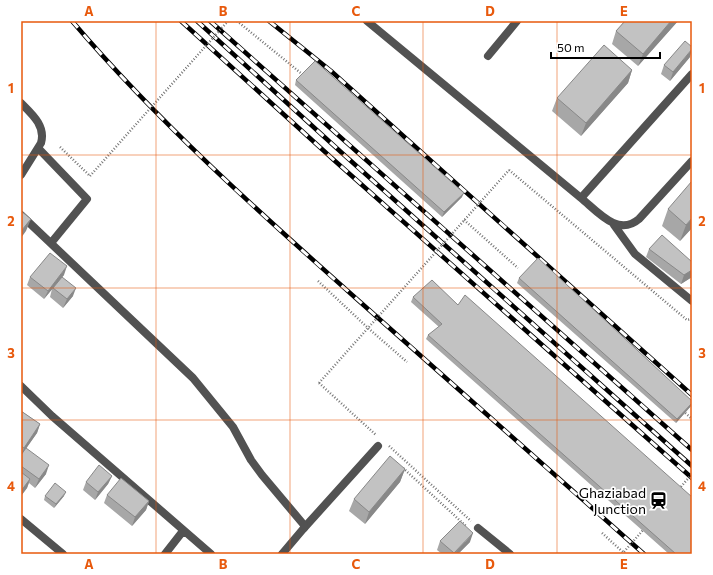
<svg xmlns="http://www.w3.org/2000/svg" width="713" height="575" viewBox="0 0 713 575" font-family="Commissioner,sans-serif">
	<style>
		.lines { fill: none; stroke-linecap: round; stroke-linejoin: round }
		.path { stroke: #747474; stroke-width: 2.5; stroke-dasharray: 1 2; stroke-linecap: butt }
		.service { stroke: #525252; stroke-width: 8 }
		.minor { stroke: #525252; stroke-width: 8 }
		.rail-casing { stroke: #000; stroke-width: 4.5 }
		.rail { stroke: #fff; stroke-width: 3; stroke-dasharray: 9; stroke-linecap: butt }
		.path-bridge { stroke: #747474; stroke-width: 2.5; stroke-dasharray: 1 2; stroke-linecap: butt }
		.wall { fill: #a7a7a7 }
		.shaded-wall { fill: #888 }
		.building { fill: #c2c2c2; stroke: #888 }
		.grid { fill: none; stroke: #e8590c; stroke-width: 1; stroke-opacity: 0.55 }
		.labels { text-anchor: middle; stroke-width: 3.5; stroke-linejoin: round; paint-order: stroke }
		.poi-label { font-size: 14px; fill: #000; stroke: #fff; text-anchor: end }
		.neatline { fill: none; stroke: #e8590c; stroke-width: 1.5 }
		.grid-label { font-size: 13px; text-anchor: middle; font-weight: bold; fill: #e8590c }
	</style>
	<rect width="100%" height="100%" fill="#fff"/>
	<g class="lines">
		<!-- path -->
		<path class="path" d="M237,21l65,53
			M60,147l30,29
			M509,170l178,150 5,-1
			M464,220l54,48
			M318,281l50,47 39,34
			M319,383l57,52
			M683,411l9,8
			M389,446l82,75
			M403,468l64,59
			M602,533l23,21"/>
		<!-- service -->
		<path class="service" d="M304,528l74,-82"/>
		<!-- minor -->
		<path class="minor" d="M367,21l214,177 111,-124
			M488,56l29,-35
			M21,103c11,11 25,23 20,40l-20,32
			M38,148l49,51 -36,44
			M581,198c17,14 37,39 58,21l53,-58
			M21,215l172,163 40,49 18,33 11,15 42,50v3l-22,26
			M614,225l21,29 57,47
			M21,386l31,30 159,138
			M21,519l42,35
			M478,528l32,26
			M165,554l18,-23"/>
		<defs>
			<path id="rail" d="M72,21c87,102 187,191 287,280 95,84 190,169 285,253
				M181,21l154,140 357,317
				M197,21l145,132 350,313
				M210,21l482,429
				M269,21l62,50 361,324"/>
		</defs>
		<!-- rail casing -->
		<use href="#rail" class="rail-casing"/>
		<!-- rail -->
		<use href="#rail" class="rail"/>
		<!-- path-bridge -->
		<path class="path-bridge" d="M90,176l138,-155
			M319,383l190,-213
			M679,489l13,-15
			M622,554l22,-25"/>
	</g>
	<!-- wall -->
	<path class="wall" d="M625,21h53l-40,45 -26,-22 4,-13z
		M690,57l-20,24 -9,-7 3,-9z
		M632,70l-4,13 -47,53 -29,-25 5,-13z
		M296,80l166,117 -20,20 -147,-132z
		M668,209l24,19 -12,13 -18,-15z
		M649,249l43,13v15l-11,7 -35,-27z
		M64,275l-2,2 11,19 -10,12 -13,-11 2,-8 -8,10 -17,-14 3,-8z
		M519,278l172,128 -15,17 -159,-140z
		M413,297l45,8 234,249h-23l-243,-215 2,-4 11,-8 -28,-25z
		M21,411l19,13 -3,9 -11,15 20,26 -11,14 -6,-5 -2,5 -6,8z
		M405,469l-5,13 -35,42 -16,-13 5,-12z
		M112,476l-4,8 -13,16 -12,-10 3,-8z
		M107,495l42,6 -3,9 -14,16 -28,-23z
		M45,496h19l-10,12 -10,-8z
		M440,541l30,1 -12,12h-16l-5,-4z"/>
	<!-- shaded-wall -->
	<path class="shaded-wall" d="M671,21h7l-40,45 5,-12z
		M692,49l-2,8 -20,24 3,-9z
		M632,70l-4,13 -47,53 5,-13z
		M464,193l-2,4 -20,20 2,-5z
		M692,218v10l-12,13 6,-16z
		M31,219l-5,12 -5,7v-7z
		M67,266l-3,9 -20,24 4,-8z
		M692,270v7l-11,7 3,-9z
		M76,288l-3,8 -10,12 4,-9z
		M692,403l-1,3 -15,17 1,-4z
		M40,424l-3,9 -16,23 3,-8z
		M49,465l-3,9 -11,14 4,-9z
		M405,469l-5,13 -35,42 4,-12z
		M112,476l-4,8 -13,16 3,-8z
		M30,479l-3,9 -6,8v-5z
		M66,492l-2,4 -10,12 2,-4z
		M149,501l-3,9 -14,16 3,-9z
		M473,533l-3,9 -12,12h-4z"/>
	<!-- building -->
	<path class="building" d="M625,21h46l-28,33 -27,-23z
		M685,41l7,6v2l-19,23 -9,-7z
		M604,45l28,25 -46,53 -29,-25z
		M315,61l149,132 -20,19 -148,-132z
		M692,181v37l-6,7 -18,-16z
		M21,211l10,8 -10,12z
		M662,235l30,27v8l-8,5 -35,-26z
		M50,253l17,13 -19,25 -18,-14z
		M538,258l154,143v2l-15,16 -158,-141z
		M62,277l14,11 -9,11 -14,-11z
		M432,280l26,25 7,-10 227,202v57h-16l-248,-219 14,-11 -29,-27z
		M21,411l19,13 -16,24 -3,-2z
		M26,448l23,17 -10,14 -18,-13v-11z
		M390,456l15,13 -36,43 -15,-13z
		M99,465l13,11 -14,16 -12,-10z
		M21,472l9,7 -9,12z
		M121,478l28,23 -14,16 -28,-22z
		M55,483l11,9 -10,12 -11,-8z
		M460,521l13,12 -19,20 -14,-12z"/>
	<!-- grid -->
	<path class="grid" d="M156,21v533M290,21v533M423,21v533M557,21v533M21,155h671M21,288h671M21,420h671"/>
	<!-- icons -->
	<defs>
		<symbol id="station-bare" viewBox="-9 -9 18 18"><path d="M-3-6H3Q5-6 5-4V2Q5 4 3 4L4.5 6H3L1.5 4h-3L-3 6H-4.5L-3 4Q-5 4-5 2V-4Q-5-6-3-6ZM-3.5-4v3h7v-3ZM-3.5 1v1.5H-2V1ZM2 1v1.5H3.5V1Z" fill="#000" stroke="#fff" stroke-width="2.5" paint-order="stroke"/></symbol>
	</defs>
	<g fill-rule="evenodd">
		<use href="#station-bare" x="646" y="488" width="25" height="25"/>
	</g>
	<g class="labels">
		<!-- poi labels -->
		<g class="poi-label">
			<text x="646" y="498">Ghaziabad<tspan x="646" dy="16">Junction</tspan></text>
		</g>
	</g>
	<!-- border -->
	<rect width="713" height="575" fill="none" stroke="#ffffff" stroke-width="44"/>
	<!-- scale -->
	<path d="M551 52v6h109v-6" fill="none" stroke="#000000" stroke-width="2"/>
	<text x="557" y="52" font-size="12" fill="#000000" stroke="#ffffff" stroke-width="3" paint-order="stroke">50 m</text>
	<rect x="22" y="22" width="669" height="531" class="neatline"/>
	<g class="grid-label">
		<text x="89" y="16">A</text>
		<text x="223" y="16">B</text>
		<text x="356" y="16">C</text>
		<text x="490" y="16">D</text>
		<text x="624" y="16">E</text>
		<text x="11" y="93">1</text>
		<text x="702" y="93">1</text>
		<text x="11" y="226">2</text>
		<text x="702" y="226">2</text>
		<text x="11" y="358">3</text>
		<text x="702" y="358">3</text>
		<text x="11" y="491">4</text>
		<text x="702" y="491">4</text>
		<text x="89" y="569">A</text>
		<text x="223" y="569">B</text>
		<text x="356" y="569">C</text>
		<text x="490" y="569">D</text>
		<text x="624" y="569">E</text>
	</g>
</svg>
